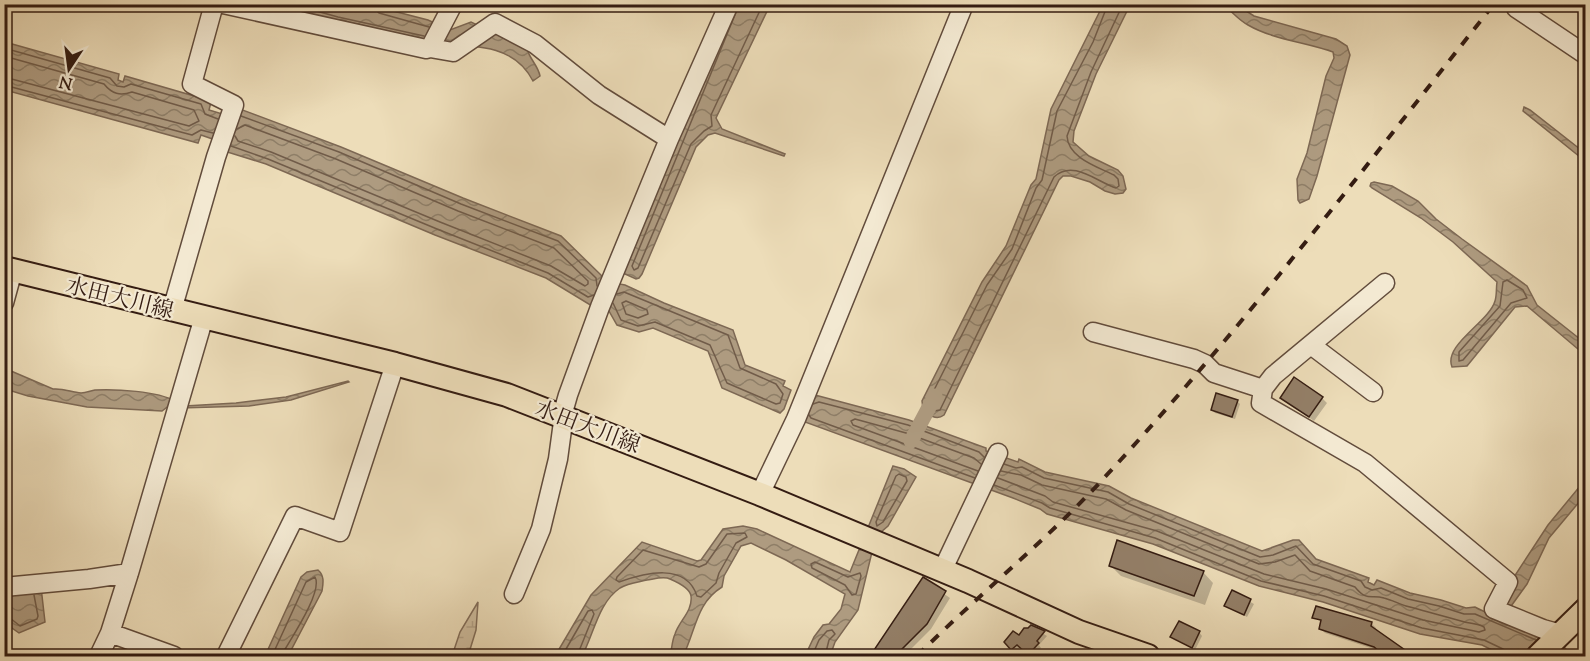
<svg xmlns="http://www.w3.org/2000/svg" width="1590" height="661" viewBox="0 0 1590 661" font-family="'Sorts Mill Goudy','Noto Serif JP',serif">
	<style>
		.wetland { fill: url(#wetland-marsh); stroke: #816c58; stroke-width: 1.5 }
		.water { fill: url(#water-waves); stroke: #7d6854; stroke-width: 1.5 }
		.shadow { fill: #0003 }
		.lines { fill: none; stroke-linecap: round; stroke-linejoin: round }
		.shore { stroke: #715c49; stroke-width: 1.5 }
		.canal { stroke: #ae9b80; stroke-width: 15 }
		.building { fill: #948069; stroke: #341c12; stroke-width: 1.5 }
		.minor-casing { stroke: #624c3c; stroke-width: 21 }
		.major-casing { stroke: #341c12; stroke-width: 26 }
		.minor { stroke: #f3e9d2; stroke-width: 18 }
		.major { stroke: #edddb9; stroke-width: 22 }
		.rail { stroke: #341c12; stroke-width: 4; stroke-dasharray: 10 10; stroke-linecap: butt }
		.labels { text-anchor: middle; stroke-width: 4.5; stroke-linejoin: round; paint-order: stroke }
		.street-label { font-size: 22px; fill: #341c12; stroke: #f3e9d2 }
	</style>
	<defs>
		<pattern id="wetland-marsh" width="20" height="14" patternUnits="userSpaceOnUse" patternTransform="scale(1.5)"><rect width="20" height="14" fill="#cebc9d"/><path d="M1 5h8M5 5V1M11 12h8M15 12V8" fill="none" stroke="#b2a186"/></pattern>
		<pattern id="water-waves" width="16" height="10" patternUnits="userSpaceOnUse" patternTransform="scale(1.5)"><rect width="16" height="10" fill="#ae9b80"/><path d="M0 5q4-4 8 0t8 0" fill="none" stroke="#8e7e67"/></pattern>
	</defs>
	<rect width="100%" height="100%" fill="#edddb9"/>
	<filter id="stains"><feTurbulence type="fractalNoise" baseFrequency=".00333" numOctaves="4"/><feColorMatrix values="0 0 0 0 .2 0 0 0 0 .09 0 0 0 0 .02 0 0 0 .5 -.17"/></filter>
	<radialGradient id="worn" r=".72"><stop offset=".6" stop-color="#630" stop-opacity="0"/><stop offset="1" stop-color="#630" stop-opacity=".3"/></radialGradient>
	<!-- wetland -->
	<path class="wetland" d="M478,602l-2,28 -8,26h-16l8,-24z"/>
	<!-- water -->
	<path class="water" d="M262,5h108l58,15 22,10 21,-8 56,26c2,11 11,17 13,28l-7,5c-19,-37 -58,-35 -94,-36z
		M734,5h36l-54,113 6,11 63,25 -1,2 -69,-23 -7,2 -12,12 -54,127 -3,4 -3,1 -13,-6z
		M1103,5h27l-34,69 -22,57 -1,11 16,14 29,14 5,6 3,13 -3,4 -8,1 -10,-3 -15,-9 -19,-6h-8l-4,4 -115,235c-8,6 -15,0 -21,-6l-1,-8 60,-119 24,-36 25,-61 5,-6 15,-70z
		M1223,5h14l17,11 82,23 11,7 3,9 -33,121 -8,23 -9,4 -2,-3 -1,-21 10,-26 19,-77 8,-18 -1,-6c-27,-10 -59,-12 -85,-27 -10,-5 -16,-14 -25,-20z
		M5,42l114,32 -1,6 5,2 2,-6 83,24 3,2 -2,8 23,7 8,-8 101,38 122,51 98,38 42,41 14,11 3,-4 5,1 39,18 69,27 12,35 40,16 -2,5 8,4 -7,19 -4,4 -58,-25 -14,-37 -55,-23 -14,4 -22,-7 -8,-14v-4l-17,-1 -46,-28 -111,-43 -169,-71 -42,-13v-8l-23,-8 -3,8 -193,-53z
		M1524,107l6,3 55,43v8l-62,-50z
		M1374,182l18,4 26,15 18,18 26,20 65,47 10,19 48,38v12l-58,-49 -12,1 -48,59 -15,1c-9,-22 37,-45 43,-66 2,-6 1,-13 2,-19l-44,-40 -32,-24 -49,-30 -2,-2 1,-3z
		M4,368l49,21c10,-1 18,3 28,4 5,0 9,-2 14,-3 21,-1 62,1 80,11l-13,10 -75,-4 -59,-11 -23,-7z
		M348,381l1,1 -58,18 -42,6 -67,2 3,-2 51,-3 50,-6z
		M815,395l94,25 77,28v3l32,11 1,-3 26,13 64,14 22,12 131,53 31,-11h6l17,19 53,19 -1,4 6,3 3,-5 33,13 31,7 25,8 9,-1 43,21 26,9 20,10 9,9h-69l-22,-11 -62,-11 -97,-32 -64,-16 -106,-42 -106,-30 -7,-5 -27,-11 -208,-76 -2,-5z
		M893,466l11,3 12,8 -28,49 -8,7 -8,19 -14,58 -23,32 -5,14h-24v-2l8,-17 9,-12 6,-1 12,-15 4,-15 -59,-34 -35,-17 -10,3 -17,30 -2,11c-26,16 -26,43 -39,69h-13c2,-7 2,-16 5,-22 4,-13 18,-23 16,-38 -1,-8 -14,-14 -21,-17 -6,-3 -16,0 -23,1 -8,2 -19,3 -27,8 -22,15 -26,46 -38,68h-27l36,-61 51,-53 55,19 4,-1 22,-31 20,-3 14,3 93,43z
		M1585,480v15l-36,43 -22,46 -18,25 -12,-6 51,-78z
		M318,570c7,6 5,14 4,21l-34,65h-23l36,-79 6,-5z
		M41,587l4,35 -26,11 -14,-10 -1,-32z"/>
	<!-- shadow -->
	<path class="shadow" d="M1282,398h40l5,5 -13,18z
		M1237,401l3,3 -5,15 -20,-6 -3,-3z
		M1110,565l93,7 10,11 -8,22 -84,-29z
		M923,579l27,19 -19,31 -27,27h-20z
		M1232,592l22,12 -7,13 -21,-12z
		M1314,617l58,7 4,4 4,23 -55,-18 -4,-4 1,-7z
		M1032,627l15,9 -8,9 2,3 -9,8 -11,-9 -6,5 -9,-10 13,-5z
		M1199,632l3,4 -7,14 -23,-13z"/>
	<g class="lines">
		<!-- shore -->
		<path class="shore" d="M291,4l47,13 86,19
			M374,4l1,5 4,4 50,14
			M1108,4l-15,38 -36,69 -15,69 -6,8 -24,61 -25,36 -59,117 1,4 5,5 6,-1 114,-233c19,-18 43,5 62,11l3,-2 -1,-7 -4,-4c-16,-8 -46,-17 -47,-39l24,-64 32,-68
			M739,5l-107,261 2,4 4,-2 53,-124 13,-13 8,-5 -1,-11 52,-111
			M4,48l106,30 7,8 7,1 7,-3 70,20 4,10 13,5
			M4,56l100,28c8,10 16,12 28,8l62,18 5,11 -10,5 -185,-49
			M4,85l188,50 9,-5 12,3
			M241,116l98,36 122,52 97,37 38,37 1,8
			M235,136l3,5 33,11 169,70 111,44 34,20 3,-2v-3l-34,-33 -96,-37 -122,-52 -91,-34 -8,4
			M231,146l37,13 169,70 111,44 40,24 6,-2
			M1507,280l16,10 4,8 -16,5 -48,57 -4,1v-9l41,-46 3,-24z
			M626,301l21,9 1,4 -10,4 -12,-4 -4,-11z
			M613,303l8,17 17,6 17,-4 55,23 17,38 49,21 4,-1 3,-9 -7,-10 -36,-16 -12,-33 -104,-43 -7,2
			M813,404l6,-2 89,23 71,27 5,5
			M809,415l2,3 164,60
			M1004,464l12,4 6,-1 22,11 64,14 21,12 131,53 13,-2 23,-9 17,18 48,17 4,6 7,3 9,-2 27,11 31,7 25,8h11l61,26
			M978,471l-125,-46 -2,-4 4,-2 51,14 68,25 7,6
			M899,474l7,3 1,4 -24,41 -6,4 -1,-4 20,-46z
			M998,478l47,18 8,6 104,29 107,43 62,15 97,31 56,12 6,-2 -1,-3c-8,-4 -14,-3 -23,-6 -18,-5 -36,-10 -55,-15 -7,-2 -14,-6 -22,-8 -13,-4 -17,4 -29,-11l-45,-16 -15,-16 -20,7 -16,2 -133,-54 -20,-11 -64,-14 -21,-10 -20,-4
			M994,485l48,18 8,5 105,30 106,43 63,15 98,32 62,12 19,9 2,7
			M745,533l2,4 -11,6 -17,30 -3,10 -15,14 -4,-1c-11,-34 -52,-23 -78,-14l-3,-2 1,-3 26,-27 56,17 7,-3 21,-30z
			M815,562l33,15 12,-4 1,3 -5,18 -4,1 -7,-10 -33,-17 -1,-4z
			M4,617l6,1 10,8 17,-7 1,-3 -4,-21
			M272,656l34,-74 9,-5c8,14 -23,60 -31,74l-1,5
			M562,656l26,-45 4,-1 2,4 -17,42
			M812,656l7,-16 8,-9 5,-1 3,4 -6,6 -4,16"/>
		<!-- canal -->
		<path class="canal" d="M911,441l24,-45"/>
	</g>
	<!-- building -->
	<path class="building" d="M1294,377l29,20 -14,20 -29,-19z
		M1216,393l22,7 -6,17 -21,-7z
		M1117,540l87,31 -10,25 -85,-30z
		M923,577l23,14 -19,33 -33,33h-12l-8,-7z
		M1232,590l19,9 -7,16 -20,-9z
		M1316,606l56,16 -1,4 44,31h-29l-12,-10 -55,-18 2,-9 -9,-2z
		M1179,621l21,10 -8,17 -22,-11z
		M1031,625l14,6 -8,10 2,2 -11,12 -11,-10 -6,5 -7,-8 9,-11 6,4 5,-7h4z"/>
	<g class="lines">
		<defs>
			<path id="minor" d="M223,4l203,45 4,-1 23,4 42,-29 40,21 64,51 70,44
				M1518,4l-2,4 70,47
				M430,48l23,-44
				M1385,283l-112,93 -10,13 -2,14 104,60 143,119 -14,27 49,20 18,5
				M4,303l9,-33
				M172,310l44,-153 18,-52 -42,-21 22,-80
				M1093,332l101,27 11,5 9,9 49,16
				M1311,345l62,47
				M760,494l36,-75 168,-415
				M942,571l56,-118
				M4,587l85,-8 40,-6
				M514,594l27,-65 17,-70 5,-37 -1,-6 6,-21 32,-88 69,-168 60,-135
				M110,633l64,23
				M99,656l11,-23 19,-60 75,-256
				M226,656l69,-140 45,16 55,-168"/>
			<path id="major" d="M4,268l391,96 112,31 253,99 208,87 111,51 69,24
				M1538,656l48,-47"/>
		</defs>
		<!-- minor casing -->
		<use href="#minor" class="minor-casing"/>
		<!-- major casing -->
		<use href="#major" class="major-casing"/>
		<!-- minor -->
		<use href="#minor" class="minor"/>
		<!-- major -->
		<use href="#major" class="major"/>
		<!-- rail -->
		<path class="rail" d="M917,656c61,-61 129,-115 187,-178 139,-150 263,-314 390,-474"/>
	</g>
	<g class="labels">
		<!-- street labels -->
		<g class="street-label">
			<text transform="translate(120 297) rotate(14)" y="8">水田大川線</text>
			<text transform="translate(588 426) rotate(21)" y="8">水田大川線</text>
		</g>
	</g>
	<!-- margin -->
	<rect width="1590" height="661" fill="none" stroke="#edddb9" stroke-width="24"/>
	<rect x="6" y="6" width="1578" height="649" fill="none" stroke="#341c12" stroke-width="3"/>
	<rect x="12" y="12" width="1566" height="637" fill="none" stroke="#341c12" stroke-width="1.5"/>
	<!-- north arrow -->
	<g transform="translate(69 69) rotate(193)" stroke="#f3e9d2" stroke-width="4.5" paint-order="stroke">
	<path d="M0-4.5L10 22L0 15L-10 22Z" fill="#341c12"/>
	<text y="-9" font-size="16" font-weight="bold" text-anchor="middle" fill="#341c12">N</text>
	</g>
	<rect width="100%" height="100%" filter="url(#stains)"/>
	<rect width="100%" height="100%" fill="url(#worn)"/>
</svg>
